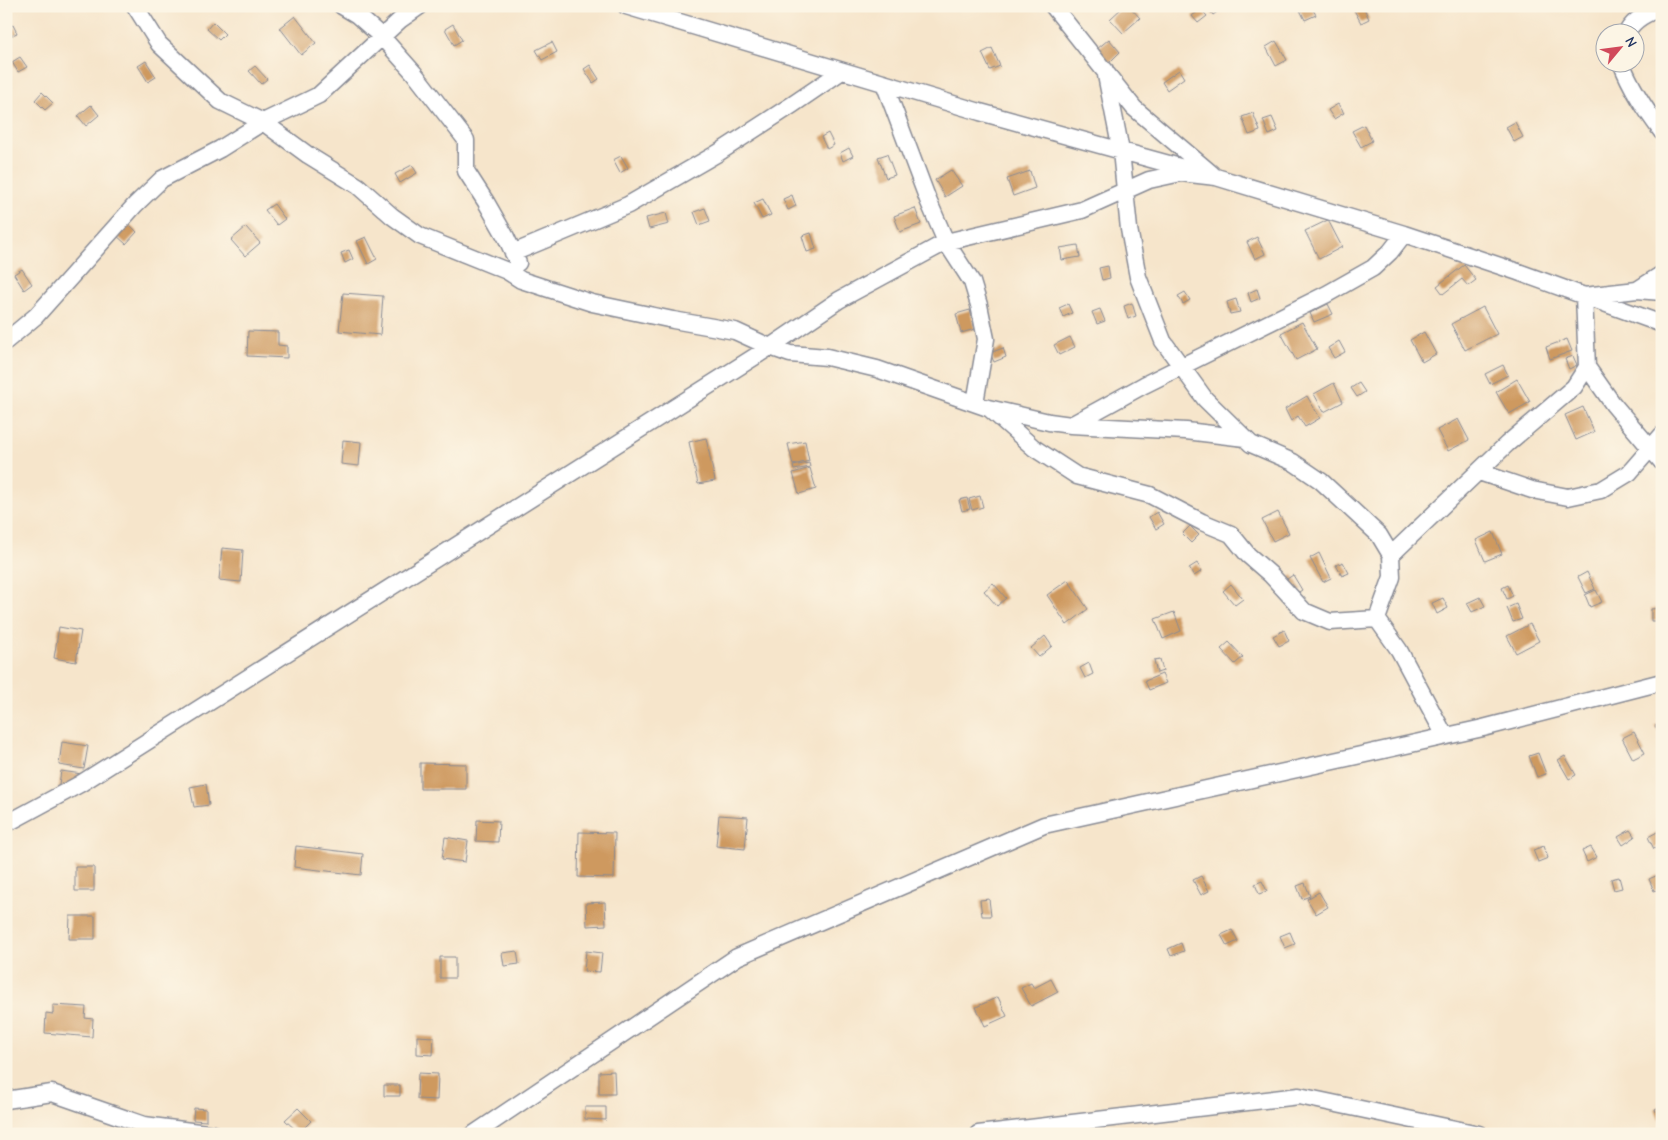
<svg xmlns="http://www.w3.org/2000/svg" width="1668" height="1140" viewBox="0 0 1668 1140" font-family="'Comic Neue',sans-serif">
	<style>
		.building { fill: #ce995e }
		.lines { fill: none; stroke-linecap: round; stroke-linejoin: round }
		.minor-casing { stroke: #888a94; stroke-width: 19 }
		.minor { stroke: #fff; stroke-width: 16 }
	</style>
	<rect width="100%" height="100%" fill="#fcf5e5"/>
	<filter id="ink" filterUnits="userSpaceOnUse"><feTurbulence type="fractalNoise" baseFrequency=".02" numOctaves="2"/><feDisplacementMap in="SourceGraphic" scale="10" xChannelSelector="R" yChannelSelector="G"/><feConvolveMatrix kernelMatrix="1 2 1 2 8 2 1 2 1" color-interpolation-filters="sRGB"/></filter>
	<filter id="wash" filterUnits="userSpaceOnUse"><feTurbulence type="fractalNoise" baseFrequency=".0096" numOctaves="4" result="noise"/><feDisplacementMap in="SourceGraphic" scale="20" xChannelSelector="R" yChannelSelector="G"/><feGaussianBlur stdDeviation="1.12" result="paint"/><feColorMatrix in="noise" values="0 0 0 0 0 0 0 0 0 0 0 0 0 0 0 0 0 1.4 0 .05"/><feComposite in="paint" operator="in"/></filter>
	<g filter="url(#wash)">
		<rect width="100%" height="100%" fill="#f6e5cb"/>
		<g id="blocks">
			<!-- building -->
			<path class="building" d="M1124,6h5l11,12 -17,15 -13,-14z
				M1207,6h12l2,3 -8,6z
				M1298,6h13l5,9 -11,5z
				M1361,6h2l6,13 -8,4 -7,-13z
				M1201,9l6,7 -9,7 -6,-7z
				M295,16l21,27 -15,12 -21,-27z
				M213,22l12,12 -6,6 -12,-11z
				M453,24l9,16 -8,5 -9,-16z
				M13,25l4,8 -11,5v-10z
				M1109,39l11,13 -11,11 -12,-14z
				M1276,41l11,19 -11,6 -10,-19z
				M552,42l5,10 -15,8 -6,-10z
				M992,48l8,18 -10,4 -8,-17z
				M20,57l7,10 -9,5 -6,-10z
				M146,61l10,16 -8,5 -10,-16z
				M590,65l9,14 -6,4 -9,-14z
				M255,66l12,13 -6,5 -12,-13z
				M1179,70l5,8 -17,12 -5,-8z
				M42,92l11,11 -8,7 -10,-10z
				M1338,104l6,9 -10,6 -6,-9z
				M91,105l8,10 -13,11 -8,-10z
				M1253,113l7,18 -11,4 -7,-18z
				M1272,117l6,14 -9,4 -6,-15z
				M1515,122l8,15 -9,5 -8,-15z
				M1364,125l8,16 -11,6 -9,-16z
				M828,133l6,12 -7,4 -6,-12z
				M849,148l4,8 -10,5 -3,-8z
				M887,154l8,21 -9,3 -8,-21z
				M621,156l7,12 -8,5 -7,-13z
				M412,165l5,8 -17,10 -5,-9z
				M951,170l11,16 -17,11 -10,-17z
				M1030,171l5,17 -22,8 -6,-17z
				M792,195l4,11 -8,4 -5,-11z
				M763,199l8,16 -9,4 -8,-16z
				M274,204l11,15 -8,6 -12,-15z
				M705,208l5,13 -11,4 -5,-13z
				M915,208l6,16 -21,8 -6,-16z
				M666,213l3,11 -20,5 -3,-11z
				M1328,220l14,27 -23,12 -14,-28z
				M128,223l9,9 -11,12 -10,-9z
				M246,227l14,16 -15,13 -14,-16z
				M811,233l5,16 -9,3 -5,-16z
				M366,237l11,22 -9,5 -11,-23z
				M1257,237l8,17 -10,5 -8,-17z
				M1078,245l2,12 -18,3 -2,-12z
				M349,250l4,9 -8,4 -4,-10z
				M1464,265l12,15 -8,6 -6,-7 -19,15 -6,-8z
				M1108,266l2,12 -8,2 -3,-12z
				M22,269l10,15 -8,6 -10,-16z
				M1257,289l3,9 -9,4 -3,-9z
				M1185,292l5,8 -7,4 -5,-8z
				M343,293l40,3 -3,39 -41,-4z
				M1236,299l4,13 -10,2 -3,-12z
				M1132,303l4,13 -8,3 -4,-13z
				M1068,304l4,9 -9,4 -4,-9z
				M1328,304l5,10 -19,8 -4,-9z
				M1483,307l14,27 -32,16 -14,-26z
				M1100,309l5,12 -8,3 -5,-12z
				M970,310l5,19 -14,4 -5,-19z
				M1302,322l15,27 -21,11 -15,-27z
				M248,331l30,1v13l9,1v12l-40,-2z
				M1424,332l12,22 -14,8 -12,-22z
				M1070,337l5,10 -16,8 -5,-10z
				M1567,339l5,12 -22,8 -4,-12z
				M1339,341l6,11 -11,6 -6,-10z
				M1003,348l3,9 -12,5 -4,-9z
				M1573,356l4,9 -8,4 -4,-10z
				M1503,365l5,10 -18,9 -5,-10z
				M1517,379l13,23 -21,12 -13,-22z
				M1334,383l9,19 -19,10 -10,-18z
				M1359,383l6,9 -8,5 -6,-9z
				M1307,396l13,22 -15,9 -7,-11 -7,5 -6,-12z
				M1583,407l11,25 -18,8 -11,-25z
				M1458,419l11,21 -21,11 -11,-21z
				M706,438l9,43 -17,3 -9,-42z
				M343,440l18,2 -2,24 -18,-2z
				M805,441l4,20 -16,4 -5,-21z
				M809,463l1,4 -16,3 -1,-4z
				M810,468l6,21 -17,5 -6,-21z
				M980,496l3,11 -11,3 -3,-11z
				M967,498l3,11 -8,2 -3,-11z
				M1157,512l7,12 -8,5 -7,-12z
				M1278,512l11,21 -16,8 -11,-21z
				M1190,526l9,9 -8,8 -9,-9z
				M1493,532l9,22 -17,7 -9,-21z
				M222,548l21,2 -2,32 -22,-2z
				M1319,553l12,25 -8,4 -13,-24z
				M1343,562l6,11 -7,3 -6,-11z
				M1197,563l5,8 -8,5 -5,-8z
				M1587,572l8,17 -9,4 -8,-16z
				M1293,575l9,15 -6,4 -9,-15z
				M1068,580l20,29 -21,16 -20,-30z
				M993,583l13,15 -9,8 -13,-15z
				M1231,584l12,15 -8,6 -12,-14z
				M1508,585l5,11 -6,3 -5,-11z
				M1596,590l6,12 -12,5 -5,-12z
				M1480,597l5,9 -13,6 -5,-9z
				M1443,598l5,10 -11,6 -5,-11z
				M1516,604l6,15 -9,3 -6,-14z
				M1662,608v13h-11v-12z
				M1174,612l7,19 -18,8 -8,-20z
				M1530,624l9,17 -23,12 -9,-17z
				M59,627l22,4 -5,31 -22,-4z
				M1284,630l5,11 -10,5 -6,-10z
				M1045,636l7,10 -13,11 -8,-9z
				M1229,642l14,15 -8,7 -14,-15z
				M1160,659l3,12 -6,2 -3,-13z
				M1089,663l4,11 -8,4 -5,-10z
				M1162,674l4,9 -17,7 -4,-9z
				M1662,722v14l-7,-10z
				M1634,732l11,21 -12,6 -11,-21z
				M62,742l26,4 -4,23 -25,-4z
				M1538,753l8,21 -9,3 -8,-21z
				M1565,756l11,19 -7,4 -11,-19z
				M420,763l46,1v25h-46z
				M61,771l21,3 -2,20 -22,-3z
				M206,784l3,21 -15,2 -4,-20z
				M719,815l29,2 -3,32 -29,-3z
				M477,820l22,1 -1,21 -22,-1z
				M1630,830l5,7 -12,8 -5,-8z
				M1659,831l3,5v8l-8,5 -6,-12z
				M579,832l36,1 -1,45 -36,-1z
				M445,837l23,4 -3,21 -23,-3z
				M296,846l67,8 -2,21 -67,-8z
				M1544,846l4,12 -10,4 -5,-12z
				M1591,847l6,10 -10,5 -5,-11z
				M75,867h19v24h-19z
				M1658,875l4,13 -8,3 -5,-12z
				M1201,876l8,15 -8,4 -8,-15z
				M1619,877l3,11 -8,2 -3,-11z
				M1262,881l5,10 -8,3 -4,-10z
				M1305,883l5,13 -8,3 -5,-13z
				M1319,892l9,15 -12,7 -9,-15z
				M989,899l2,17h-9l-2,-16z
				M605,902l1,23 -19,1 -1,-23z
				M70,916h25v23h-26z
				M1232,930l6,11 -11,5 -6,-11z
				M1290,932l5,12 -10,4 -5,-12z
				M1181,943l3,8 -13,5 -3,-7z
				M517,951l2,13 -15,2 -2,-13z
				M586,951l16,2 -2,19 -16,-1z
				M440,957h15v21h-15z
				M1051,979l7,13 -27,14 -10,-18 10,-5 3,5z
				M998,997l9,19 -22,10 -9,-19z
				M53,1005l33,2 -1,11 8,1 -1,18 -47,-4 1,-20 7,1z
				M417,1036l17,1 -1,18 -16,-1z
				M614,1071l1,23h-16v-22z
				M418,1073l20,1 -1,26 -20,-1z
				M384,1085h16v11h-16z
				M1662,1106v20l-7,-17z
				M585,1107h21v13l-21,-1z
				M194,1108l12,1v12l-13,-1z
				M298,1108l13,13 -12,12 -14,-13z"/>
		</g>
	</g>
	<g filter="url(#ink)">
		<use href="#blocks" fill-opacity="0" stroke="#888a94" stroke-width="1"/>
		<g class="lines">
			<defs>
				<path id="minor" d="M135,6l24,38 61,57 43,21 45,33 50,31 34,30 28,20 87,35 14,9 71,23 81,17 62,11 35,16 20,7 37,3 50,12 111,39 61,14 22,3 73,-40 183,-91 46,-26 17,-16 14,-18
					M342,6l15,9 25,22 32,36 52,67v31l20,31 20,35 12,26
					M626,6l354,106 236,65 188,57 114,38 144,52
					M1053,6l81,102 78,66
					M1627,32c8,-14 21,-19 35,-25
					M1621,62c10,26 24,47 41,70
					M1105,70l16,81 8,78 9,48 25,64 42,58 46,45 42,18 28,19 58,54 12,20 1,22 -15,42 22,31 46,86
					M884,83l44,117 18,42 26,40 7,23 7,34 -11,64
					M513,253l115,-48 90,-52 74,-48 50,-34
					M1637,290l25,2
					M6,341l30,-25 99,-111 27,-26 58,-30 43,-27 56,-27 81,-75 20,-14
					M1587,367l26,37 49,58
					M990,409l44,39 43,28 73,19 52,27 29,12 17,21 23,20 33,36 26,11 47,-3
					M1071,425l115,6 59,7
					M1479,472l53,18 36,7 33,-7 28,-17 33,-38
					M1391,555l116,-111 67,-57 13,-20 -3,-71 53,-6 25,-16
					M6,824l74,-40 690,-437 69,-47 107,-58 136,-32 67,-30 32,-7 35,4
					M6,1100l46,-7 92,32 70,9
					M474,1134l263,-177 307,-132 439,-97 179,-46
					M978,1134l321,-38 180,38"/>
			</defs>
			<!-- minor casing -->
			<use href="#minor" class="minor-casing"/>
			<!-- minor -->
			<use href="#minor" class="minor"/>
		</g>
	</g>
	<!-- margin -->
	<rect width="1668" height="1140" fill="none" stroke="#fcf5e5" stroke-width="25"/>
	<!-- north arrow -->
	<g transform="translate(1620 48) rotate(61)"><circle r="24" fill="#fcf5e5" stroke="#a2a6af"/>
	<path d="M0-4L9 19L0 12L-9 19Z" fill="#d1495b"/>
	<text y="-8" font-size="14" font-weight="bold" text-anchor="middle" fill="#1b2f5e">N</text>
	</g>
</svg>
